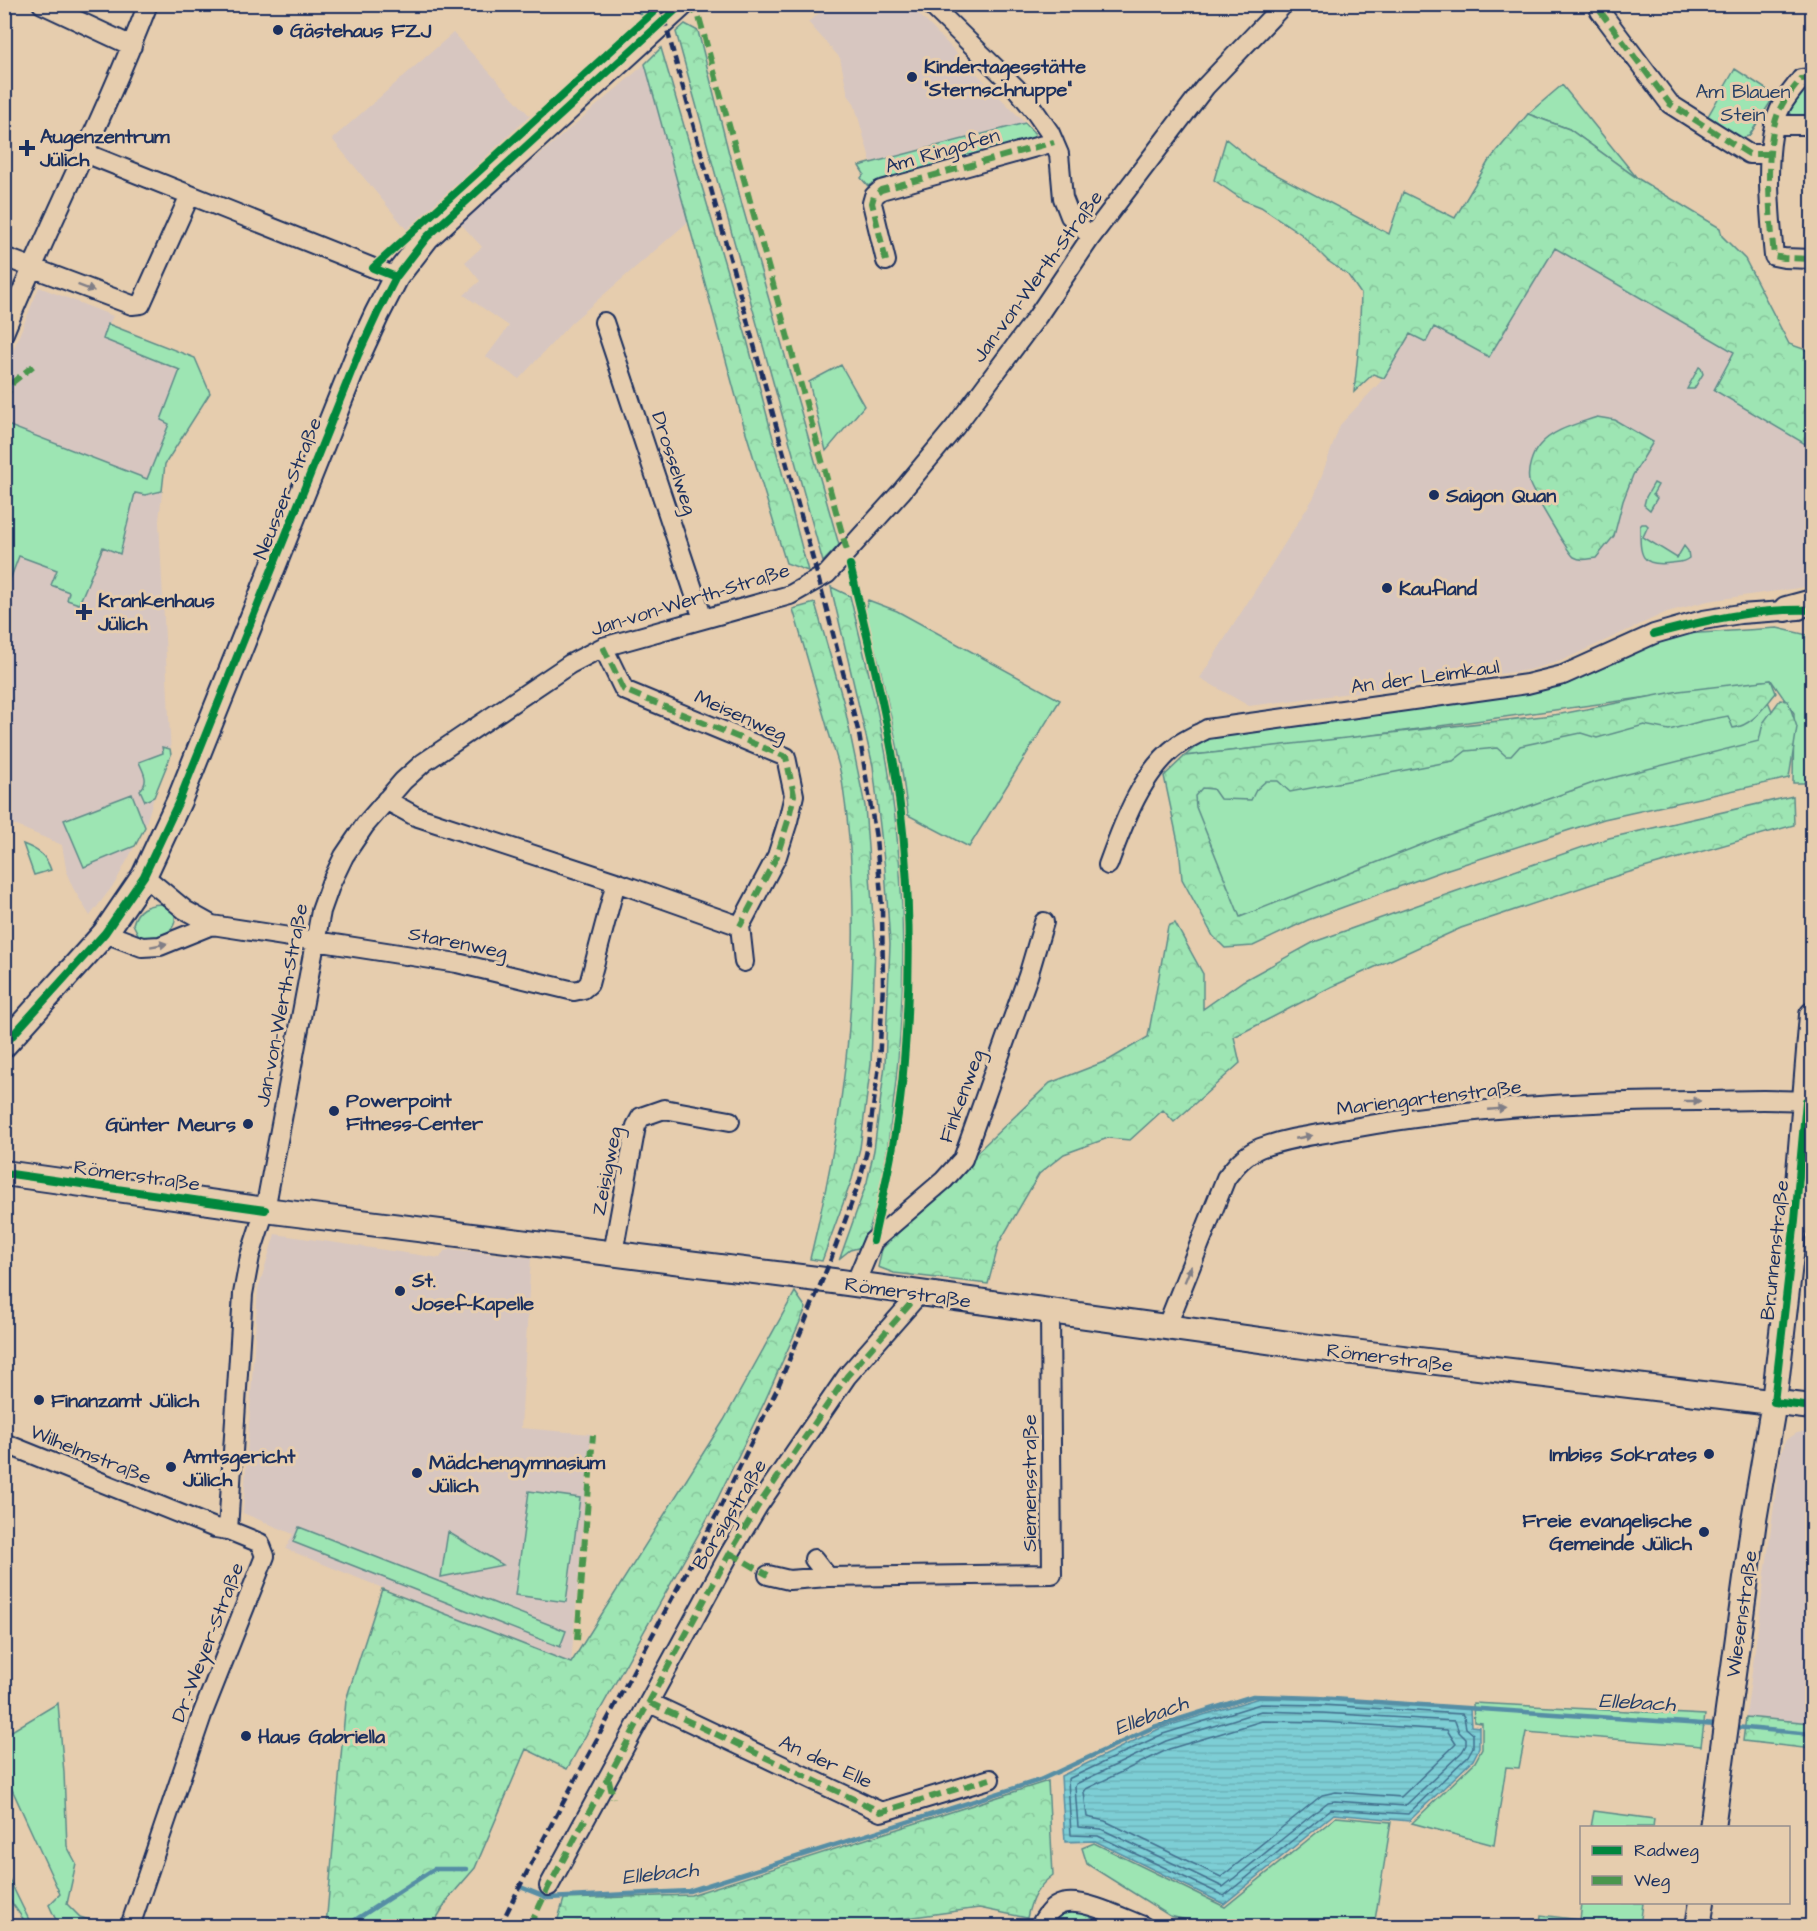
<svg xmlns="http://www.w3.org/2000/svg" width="1817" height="1931" viewBox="0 0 1817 1931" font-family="'Architects Daughter',sans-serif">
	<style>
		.built { fill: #d7c6c0 }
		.green { fill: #9de5b3; stroke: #5c8a88; stroke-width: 1.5 }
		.forest { fill: url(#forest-crowns); stroke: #5c8a88; stroke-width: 1.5 }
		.water { fill: url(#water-rules); stroke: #568ea5; stroke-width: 1.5 }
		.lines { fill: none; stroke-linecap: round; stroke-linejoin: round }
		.shore { stroke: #426f8e; stroke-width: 1.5 }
		.stream { stroke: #568ea5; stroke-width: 4.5 }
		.minor-casing { stroke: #1b2f5e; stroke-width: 22 }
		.major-casing { stroke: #1b2f5e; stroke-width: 28 }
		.minor { stroke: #e6cdae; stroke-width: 18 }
		.major { stroke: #e6cdae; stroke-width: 24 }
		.rail { stroke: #1b2f5e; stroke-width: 4.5; stroke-dasharray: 9 4.5; stroke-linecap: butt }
		.quiet { stroke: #49964d; stroke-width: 6; stroke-dasharray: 12 6; stroke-linecap: butt }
		.cycleway-casing { stroke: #e6cdae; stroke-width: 11 }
		.cycleway { stroke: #00873e; stroke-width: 8 }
		.oneway { fill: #807e86 }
		.poi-dot { fill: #1b2f5e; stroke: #e6cdae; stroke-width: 2 }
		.labels { text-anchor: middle; stroke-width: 6; stroke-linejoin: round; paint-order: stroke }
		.poi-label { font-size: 20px; font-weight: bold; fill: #1b2f5e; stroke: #e6cdae; text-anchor: start }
		.park-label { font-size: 20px; fill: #284166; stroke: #e6cdae }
		.street-label { font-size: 20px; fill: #1b2f5e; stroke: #e6cdae }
		.water-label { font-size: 21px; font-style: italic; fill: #253f6a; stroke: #e6cdae }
	</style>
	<defs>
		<pattern id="forest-crowns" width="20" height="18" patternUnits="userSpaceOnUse" patternTransform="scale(1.5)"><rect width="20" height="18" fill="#9de5b3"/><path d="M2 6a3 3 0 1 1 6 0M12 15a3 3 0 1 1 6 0" fill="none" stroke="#87c59c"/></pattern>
		<pattern id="water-rules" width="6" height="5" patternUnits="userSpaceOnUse" patternTransform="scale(1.5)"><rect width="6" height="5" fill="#7dced5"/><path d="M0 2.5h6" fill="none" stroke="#6bb1b9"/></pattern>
	</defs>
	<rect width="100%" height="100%" fill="#e6cdae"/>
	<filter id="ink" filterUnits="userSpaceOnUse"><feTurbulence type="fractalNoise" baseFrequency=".0167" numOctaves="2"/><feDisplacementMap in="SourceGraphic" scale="12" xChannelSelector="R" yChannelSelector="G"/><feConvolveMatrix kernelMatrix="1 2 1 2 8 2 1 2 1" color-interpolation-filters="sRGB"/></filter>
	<g filter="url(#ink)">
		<!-- built -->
		<path class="built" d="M824,5h86l115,118 -154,39 -17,-59 -6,-8 -8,-37 -32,-36 18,-14z
			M453,33l77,83 -123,114 -75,-91z
			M645,64l44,157 -118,102 -52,56 -33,-22 23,-31 -45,-31 16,-14 -15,-19 17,-15 -22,-24z
			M1554,248l181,104 -20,38 97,58v138l-104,15 -41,11 -106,49 -32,9 -280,36 -49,-28 114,-181 26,-72 44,-47 27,-44 23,-8 55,31z
			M39,287l74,29 -4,8 86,34 15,35 -45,71 -6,57 12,234 -17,42 -9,30 -30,56 -25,33 -17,-28 -6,-14 -5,-29 -57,-24v-451z
			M275,1234l165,24 4,-7 8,-2 79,9 -10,170 70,6 -20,230 -285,-115 7,-15 -50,-21 15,-224z
			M1812,1430v293l-66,-6 35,-264 5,-13 11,-7z"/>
		<!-- green -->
		<path class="green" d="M1735,69l40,26 -26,41 -8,2 -33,-22z
			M1562,85l75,93 -68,-49 -41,-15z
			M1812,86v35h-17l-8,-14 12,-18z
			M1025,123l10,11 -3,7 -155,40 -9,5 -7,-8 3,-4 -5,-8z
			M108,324l87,34 15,35 -45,71 -3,27 -17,4 -10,-2 -15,61 -17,-7 -24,57 -12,-4 2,-8 -18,-7 6,-15 -38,-14 -14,37v-169l142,55 22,-55 -8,-4 19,-50 -77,-31z
			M841,365l23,41 -38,45 -17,-69z
			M1699,367l2,1 2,6 -9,15h-7z
			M1654,483l4,2 -5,9 4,4 -7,12 -6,-5 2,-8z
			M1642,524h4l2,2 -5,11 34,21 7,-12 4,5 1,7c-6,5 -11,4 -18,5 -32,4 -31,-9 -31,-37z
			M868,600l29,11 163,89 -91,147 -61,-32 -7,-51 -11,-51 -11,-50 -15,-50z
			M1777,628l35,8v104l-7,43h-12l1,-70 -23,-33 -425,59 -161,17 22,-19 345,-51 117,-51z
			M1765,694l17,41 -543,183 -58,-133z
			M162,747l8,2 1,6 -17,42 -9,4 -5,-11c10,-9 3,-18 -1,-28l24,-9z
			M132,794l13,33 -10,19 -51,21 -20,-47z
			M23,844c15,6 23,11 28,26l-17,5z
			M161,904c25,8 13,32 -7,34 -5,1 -10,-1 -15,-2l-6,-12c4,-15 13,-19 28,-20z
			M529,1491l51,7 -14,104 -51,-7z
			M299,1527l267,104 -6,16 -267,-105z
			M448,1532l55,33 -62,12z
			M58,1703l6,70 3,73 9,17 -9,41 13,13 27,9h-42l-10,-8 -6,-13 11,-11 -55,-120v-39z
			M1473,1703l232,12 -4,31 -175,-14 -7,36 -13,-1 -12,78 -82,-22 63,-61 7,-13v-26l-8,-1z
			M1594,1811l60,8 -1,8h-62z
			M1336,1817l55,5 -17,104h-163l-41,-10 -83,-52 -5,-16 12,-5 131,64z
			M4,1869l28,57h-4l-23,-33z
			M1582,1903h61l-3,23h-100l1,-11 39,5z
			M1065,1907l31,5 4,12 3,2h-56z"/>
		<!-- forest -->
		<path class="forest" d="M633,5h17l2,6 -5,5c-8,-1 -12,-4 -14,-11z
			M685,24l13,7 44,174 97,340 -16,17 -147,-530z
			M661,48l85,288 62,235 -22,-8 -42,-137 -99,-362z
			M1528,114l41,15 68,49 83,50 2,8 23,23 44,85 23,8v96l-98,-58 20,-38 -179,-104 -66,109 -55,-30 -8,15 -16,-8 -26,44 -11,-4 -19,18 5,-48 2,-50 -13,-19 -20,-14 -27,-27 -40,-27 -18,-7 -29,-20 12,-41 32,26 131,69 14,-42 52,26 33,-56z
			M1597,417l18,3 38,22 -20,33 -10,26 -9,35 -18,22c-8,1 -15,3 -22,-1 -5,-3 -45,-70 -45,-76 -2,-11 3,-27 10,-35 14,-17 38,-22 58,-29z
			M831,587l19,9c14,59 30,118 39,178 18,113 18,227 3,340 -6,44 -11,92 -30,133l-12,3 -10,8 27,-76 7,-32 11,-85 5,-121 -5,-75 -12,-103z
			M815,603l29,101 21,102 10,139 -4,119 -11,84 -8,31 -30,82 -12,-2c38,-155 57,-320 32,-479 -3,-19 -11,-38 -16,-57 -11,-38 -22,-76 -33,-114z
			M1771,680l5,13c-13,15 -23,32 -43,35l-5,-12 -26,5 -33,9 -25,-5 -47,13 -16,-5 -61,13 -9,10h-5l-9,-8 -31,3 -13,10 -163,31 -12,-11h-12l-10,9 -5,10 -31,-1 -7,-10 -11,-1 -7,8 1,11 44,110 193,-77 163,-58 163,-41 4,-18 17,-23 8,1 9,26 -8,51 -185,41 -159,51 -137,50 -55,26 -28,2 -12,-12 -31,-57 -3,-32 -15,-71 21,-20 376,-42 118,-23z
			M1793,796l1,29 -178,51 -155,52 -130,59 -97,50 6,26 -66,59 -11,-12 -33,30 -22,-2 -44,16 -25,20 -40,69 -11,41 -94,-11 -16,-6 4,-18 92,-94 76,-72 59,-23 39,-23 20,-111 7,-3 28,51v35l40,-28 71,-39 140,-50 155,-54z
			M795,1292l11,16 -42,95 -52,107 -145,259 -41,-20 -51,119 -26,30 -17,28h-106l20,-226 36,-111 189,74 153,-243z
			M1746,1717l66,6v26l-69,-8z
			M1048,1781l5,94c-16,12 -22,24 -26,43l-48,-10 -131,18h-155l-2,-3 -10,3h-107l-16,-7 6,-20 127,-4z"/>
		<!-- water -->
		<path class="water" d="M1259,1698l64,1 147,10 1,17 8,1v21l-6,12 -64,61 -75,-7 -110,90 -129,-63 -30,1 -4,-66 100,-48z"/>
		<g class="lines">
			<!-- shore -->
			<path class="shore" d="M1260,1704l63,1 139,9 2,3 2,11 7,6v13l-5,9 -60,58 -77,-5 -107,87 -126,-60 -27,-1 -3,-56 95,-45z
				M1261,1711l61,2 133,8 4,11 7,7v6l-4,7 -57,54 -70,-5 -7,1 -105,85 -122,-58 -23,-2 -3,-40 1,-3 90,-43z
				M1262,1721l60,1 125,8 9,14 -55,53 -65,-5 -14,3 -101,82 -116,-56 -18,-4 -3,-25 2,-3 83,-40z"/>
			<!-- stream -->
			<path class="stream" d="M1735,1727l77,7
				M523,1888l25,10 141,-7 351,-111 114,-53 99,-31 65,2 399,27
				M346,1926l88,-57h32"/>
			<defs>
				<path id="minor" d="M42,4l90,42
					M930,4l86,84 18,22 16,23 9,21 4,44 7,18 21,21
					M1600,11l70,93 79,50h21
					M1812,78l-11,1c-6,8 -14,17 -19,26 -20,35 -12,111 -8,151l10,2 28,1
					M1774,125h38
					M85,153l311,124
					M4,257l128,48 9,-1 49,-109
					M886,261l-14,-58 2,-7 7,-6 173,-48
					M604,322l99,297
					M4,333c46,-111 101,-217 144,-329
					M603,647l21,43 162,67 8,38 -6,26 -11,35 -37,70
					M386,800l29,16 201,66 124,44 4,36
					M1108,865c15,-41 34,-94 70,-120 9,-6 20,-11 29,-16l320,-45 36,-9 91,-41 49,-14 37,-6 59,-4
					M144,876l41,34 27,15 245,38 117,28 9,-2 6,-5 27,-102
					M105,933l37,14 18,-1 52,-21
					M613,1253l23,-127 5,-9 23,-8 66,12
					M855,1284l18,-43 71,-61 19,-21 65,-183 16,-54
					M1166,1328l60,-150c10,-13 18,-23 34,-30 29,-11 63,-14 93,-20 114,-21 230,-27 345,-27 38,0 77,-3 114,1
					M4,1443l211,85 13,2
					M814,1559l14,18
					M768,1575l21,5 39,-3 224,-3 -2,-262
					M650,1703l231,109 109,-33
					M549,1886l181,-333 28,-47 89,-130 73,-83
					M130,1926l72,-211 63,-159 -5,-13 -32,-13 15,-236 7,-38 15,-46 56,-299 10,-28 13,-27 21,-31 38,-44 20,-18 147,-99 33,-17 187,-52 37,-21 74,-82 54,-65 82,-110 54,-80 114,-150 79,-83
					M1040,1926c5,-10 14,-22 27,-23 22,-2 55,15 76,23"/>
				<path id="major" d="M1786,609l26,-7
					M4,1045l101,-112 39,-57 35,-75 179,-446 19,-41 19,-37 31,-40 255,-233
					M4,1173l261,37 568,71 478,66 501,60
					M1712,1828l42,-308 20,-118 21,-182 17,-205
					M1698,1926l4,-24"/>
			</defs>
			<!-- minor casing -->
			<use href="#minor" class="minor-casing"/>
			<!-- major casing -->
			<use href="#major" class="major-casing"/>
			<!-- minor -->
			<use href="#minor" class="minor"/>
			<!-- major -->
			<use href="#major" class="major"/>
			<!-- rail -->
			<path class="rail" d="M500,1926l41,-82 176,-330 60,-125 54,-130 29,-79 7,-30 12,-84 4,-83 -1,-76 -6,-69 -17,-104 -35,-135 -164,-595"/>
			<!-- quiet -->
			<path class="quiet" d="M688,4l11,13 148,534
				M1600,11l70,93 79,50h21
				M1812,78l-11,1c-6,8 -14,17 -19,26 -20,35 -12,111 -8,151l10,2 28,1
				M886,261l-14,-58 2,-7 7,-6 173,-48
				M4,401l9,-19 20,-16
				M603,647l21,43 162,67 8,38 -6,26 -11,35 -37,70
				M730,1553l38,22
				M577,1640l16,-205
				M650,1703l231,109 109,-33
				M609,1780l4,18
				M530,1926l19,-40 181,-333 28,-47 89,-130 73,-83"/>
			<defs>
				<path id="cycleway" d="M396,277l-23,-9 289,-264
					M850,565c16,68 34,136 45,205 15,95 17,195 9,291 -4,60 -18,121 -31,180
					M1654,634c52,-14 104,-26 158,-24
					M4,1045l101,-112 39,-57 35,-75 179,-446 19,-41 19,-37 31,-40 255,-233
					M1806,1101l-11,119 -21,182 38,5
					M4,1173l261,37"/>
			</defs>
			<!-- cycleway casing -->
			<use href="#cycleway" class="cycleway-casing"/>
			<!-- cycleway -->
			<use href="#cycleway" class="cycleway"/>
		</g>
		<!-- one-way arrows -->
		<defs><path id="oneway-solid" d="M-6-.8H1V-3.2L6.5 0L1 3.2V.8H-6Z" transform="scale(1.5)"/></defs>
		<g class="oneway">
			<use href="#oneway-solid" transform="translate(86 288) rotate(20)"/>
			<use href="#oneway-solid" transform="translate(159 945) rotate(-10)"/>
			<use href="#oneway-solid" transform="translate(1692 1101)"/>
			<use href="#oneway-solid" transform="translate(1497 1109) rotate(-5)"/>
			<use href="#oneway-solid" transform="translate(1304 1137) rotate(-11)"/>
			<use href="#oneway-solid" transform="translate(1188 1274) rotate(-68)"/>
		</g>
	</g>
	<!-- markers -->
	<g class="poi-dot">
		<circle cx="278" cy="30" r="6"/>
		<circle cx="912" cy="77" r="6"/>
		<path d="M24 139h6v6h6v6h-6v6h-6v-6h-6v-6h6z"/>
		<circle cx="1434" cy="495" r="6"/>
		<circle cx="1387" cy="588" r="6"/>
		<path d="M81 603h6v6h6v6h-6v6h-6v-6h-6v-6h6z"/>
		<circle cx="334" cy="1111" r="6"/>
		<circle cx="248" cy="1124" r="6"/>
		<circle cx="400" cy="1291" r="6"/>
		<circle cx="39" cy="1400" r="6"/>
		<circle cx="1709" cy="1454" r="6"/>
		<circle cx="171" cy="1467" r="6"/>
		<circle cx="417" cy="1473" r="6"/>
		<circle cx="1704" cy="1532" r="6"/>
		<circle cx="246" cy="1736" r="6"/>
	</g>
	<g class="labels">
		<!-- poi labels -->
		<g class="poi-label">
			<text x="290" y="37">Gästehaus FZJ</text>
			<text x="924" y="73">Kindertagesstätte<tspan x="924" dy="23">"Sternschnuppe"</tspan></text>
			<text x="40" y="143">Augenzentrum<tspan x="40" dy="23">Jülich</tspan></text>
			<text x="1446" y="502">Saigon Quan</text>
			<text x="1399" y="595">Kaufland</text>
			<text x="98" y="607">Krankenhaus<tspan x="98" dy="23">Jülich</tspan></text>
			<text x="346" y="1107">Powerpoint<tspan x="346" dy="23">Fitness-Center</tspan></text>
			<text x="236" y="1131" text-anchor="end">Günter Meurs</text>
			<text x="412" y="1287">St.<tspan x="412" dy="23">Josef-Kapelle</tspan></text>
			<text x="51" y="1407">Finanzamt Jülich</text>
			<text x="1697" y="1461" text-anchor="end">Imbiss Sokrates</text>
			<text x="183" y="1463">Amtsgericht<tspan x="183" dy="23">Jülich</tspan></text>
			<text x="429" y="1469">Mädchengymnasium<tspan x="429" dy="23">Jülich</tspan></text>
			<text x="1692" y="1527" text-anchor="end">Freie evangelische<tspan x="1692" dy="23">Gemeinde Jülich</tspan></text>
			<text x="258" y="1743">Haus Gabriella</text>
		</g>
		<!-- park labels -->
		<g class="park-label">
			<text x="1743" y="98">Am Blauen<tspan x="1743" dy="23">Stein</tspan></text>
		</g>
		<!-- street labels -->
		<g class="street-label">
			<text transform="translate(942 150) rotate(-16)" y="7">Am Ringofen</text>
			<text transform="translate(1037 276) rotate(-54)" y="7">Jan-von-Werth-Straße</text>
			<text transform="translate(675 463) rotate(72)" y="7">Drosselweg</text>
			<text transform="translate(287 488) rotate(-68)" y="7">Neusser Straße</text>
			<text transform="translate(690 599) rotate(-17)" y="7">Jan-von-Werth-Straße</text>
			<text transform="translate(1425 676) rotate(-8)" y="7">An der Leimkaul</text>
			<text transform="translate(741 715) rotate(24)" y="7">Meisenweg</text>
			<text transform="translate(458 942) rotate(11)" y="7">Starenweg</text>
			<text transform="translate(281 1005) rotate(-79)" y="7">Jan-von-Werth-Straße</text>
			<text transform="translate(961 1096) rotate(-70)" y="7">Finkenweg</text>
			<text transform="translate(1429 1097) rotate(-7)" y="7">Mariengartenstraße</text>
			<text transform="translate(606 1171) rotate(-79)" y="7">Zeisigweg</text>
			<text transform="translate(137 1175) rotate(8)" y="7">Römerstraße</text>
			<text transform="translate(1774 1250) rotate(-84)" y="7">Brunnenstraße</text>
			<text transform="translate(908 1292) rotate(8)" y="7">Römerstraße</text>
			<text transform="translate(1390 1357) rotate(7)" y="7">Römerstraße</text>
			<text transform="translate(91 1454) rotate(22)" y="7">Wilhelmstraße</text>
			<text transform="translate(1029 1483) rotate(-90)" y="7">Siemensstraße</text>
			<text transform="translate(729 1514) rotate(-59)" y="7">Borsigstraße</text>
			<text transform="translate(1741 1614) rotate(-82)" y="7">Wiesenstraße</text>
			<text transform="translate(207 1642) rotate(-69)" y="7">Dr.-Weyer-Straße</text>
			<text transform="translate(826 1761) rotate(25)" y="7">An der Elle</text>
		</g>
		<!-- water labels -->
		<g class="water-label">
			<text transform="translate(1637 1702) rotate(3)" y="7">Ellebach</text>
			<text transform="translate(1151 1715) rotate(-21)" y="7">Ellebach</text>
			<text transform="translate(660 1873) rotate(-6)" y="7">Ellebach</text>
		</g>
	</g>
	<!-- margin -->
	<rect width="1817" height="1931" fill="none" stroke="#e6cdae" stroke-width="24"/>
	<rect x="12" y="12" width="1793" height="1907" fill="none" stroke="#1b2f5e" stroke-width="2" filter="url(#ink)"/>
	<!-- legend -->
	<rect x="1580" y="1826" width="210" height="78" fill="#e6cdae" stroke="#958e8e" stroke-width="1.5"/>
	<rect x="1592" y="1846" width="30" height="9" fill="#00873e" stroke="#958e8e" stroke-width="1.5"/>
	<text x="1634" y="1856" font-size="18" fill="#1b2f5e">Radweg</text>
	<rect x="1592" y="1876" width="30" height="9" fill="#49964d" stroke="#958e8e" stroke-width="1.5"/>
	<text x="1634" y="1886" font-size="18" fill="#1b2f5e">Weg</text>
</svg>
